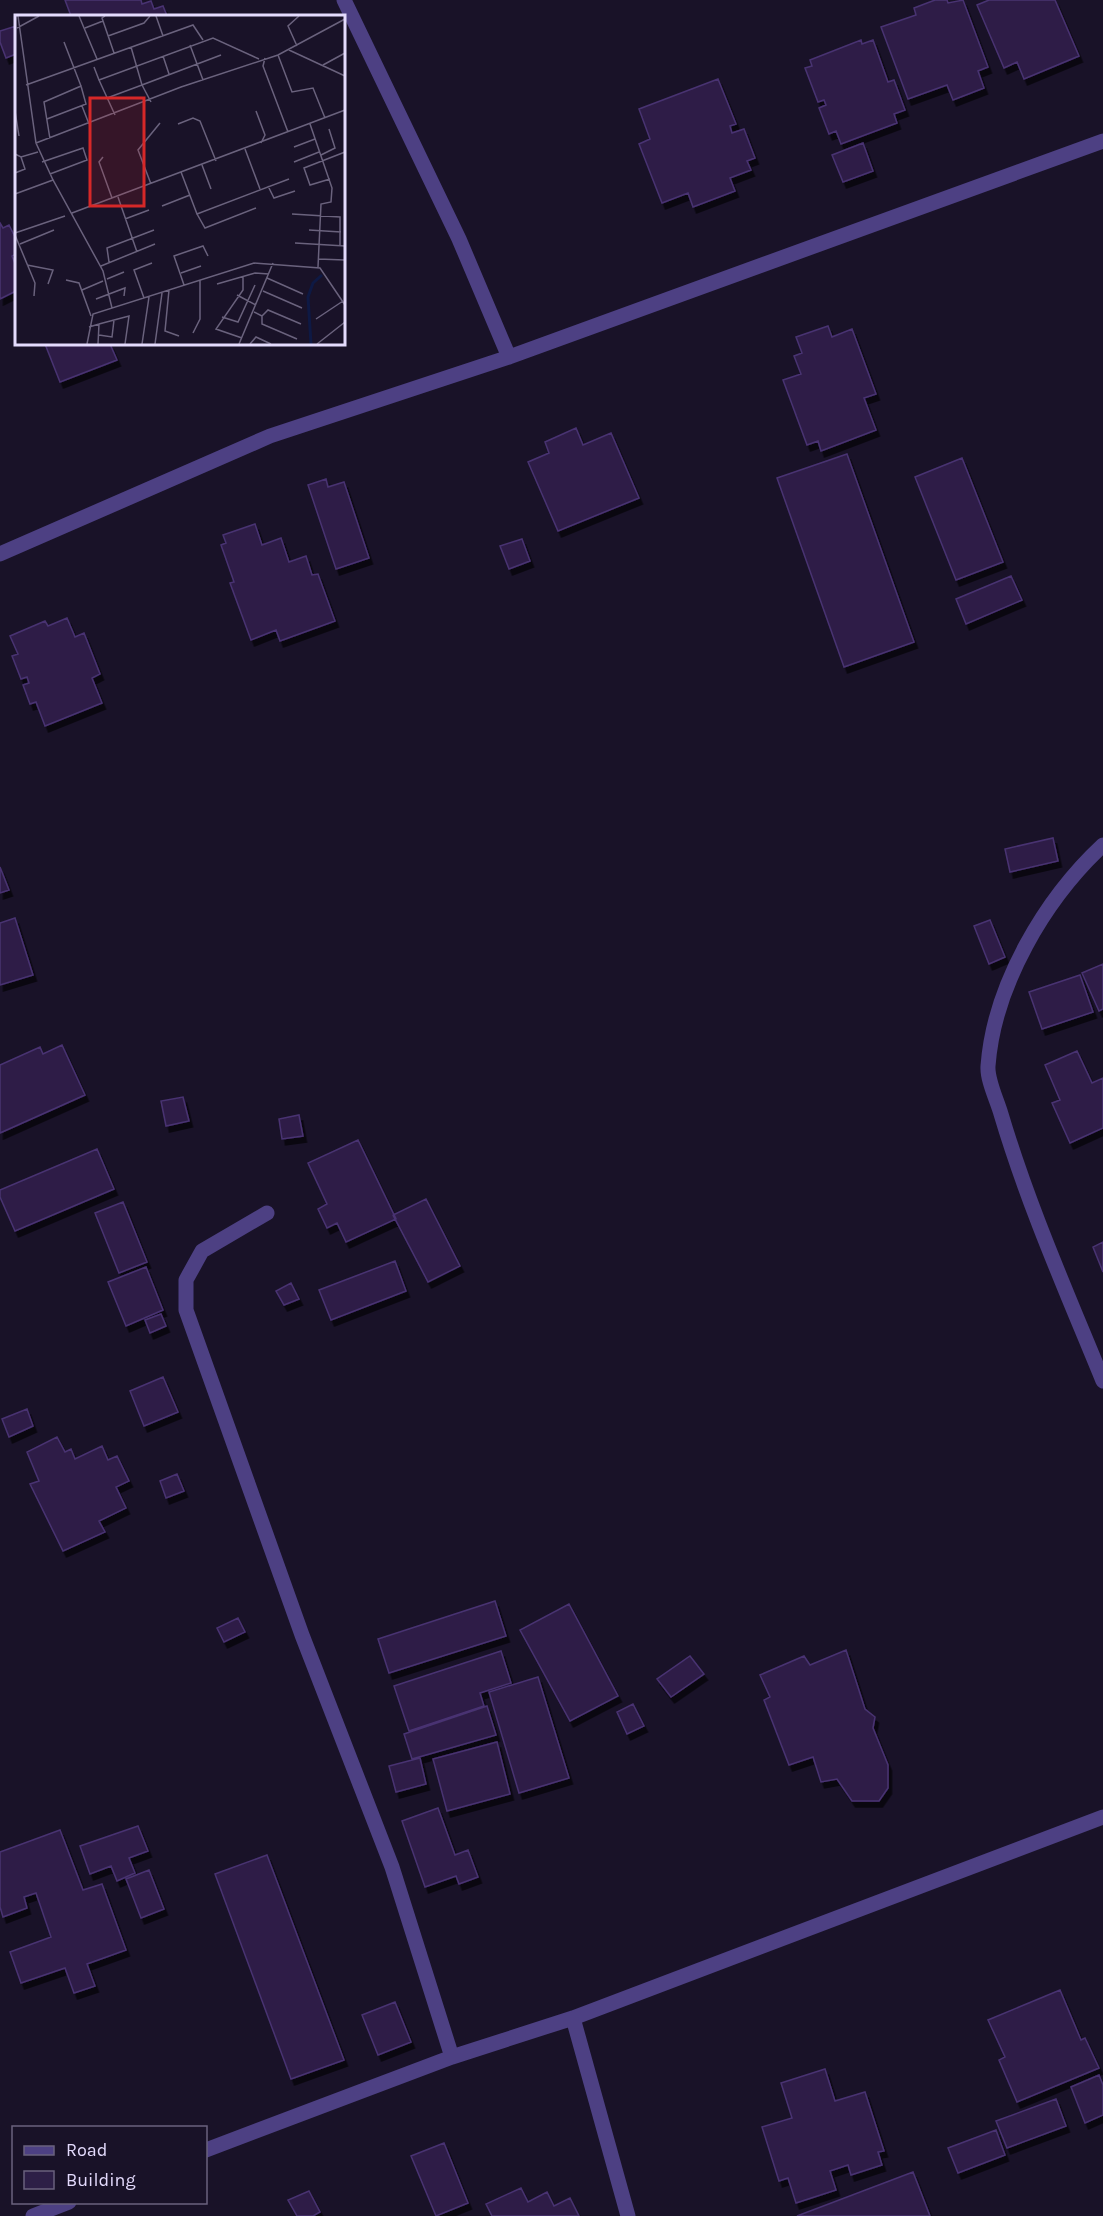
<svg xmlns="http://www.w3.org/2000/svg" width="1103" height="2216" viewBox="0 0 1103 2216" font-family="Karla,sans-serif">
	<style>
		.building { fill: #2d1f47; stroke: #493372; stroke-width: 1.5; filter: url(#shadow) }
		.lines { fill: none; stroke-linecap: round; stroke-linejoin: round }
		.minor { stroke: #4d4083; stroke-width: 15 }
		.inset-river { fill: none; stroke: #0e1944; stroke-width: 3 }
		.inset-road { fill: none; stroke: #6a627d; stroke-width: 1.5 }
		.view { fill: #d62828; fill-opacity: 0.15; stroke: #d62828; stroke-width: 3 }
		.inset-edge { fill: none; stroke: #e4dbfd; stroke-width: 3 }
	</style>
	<defs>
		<filter id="shadow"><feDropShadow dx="3.5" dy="6" stdDeviation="0" flood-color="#0009"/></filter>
	</defs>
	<rect width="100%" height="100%" fill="#191228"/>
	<!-- building -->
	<path class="building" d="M65,0h76l1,4 9,-3 3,8 9,-3 4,10h-96z
		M935,0h12l1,3 15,-3 25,67 -10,4 6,17 -31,12 -6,-15 -39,14 -27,-72 35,-12 -2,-7z
		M989,0h66l24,56 -55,23 -7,-17 -13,6 -27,-63z
		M16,26v28l-10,4 -6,-16v-11z
		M861,40l1,4 11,-4 15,42 6,-2 11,30 -11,4 3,9 -56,21 -5,-13 -7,3 -10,-26 7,-3 -2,-5 -6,2 -13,-34 7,-2 -2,-6z
		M718,79l18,45 -6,2 2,7 12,-4 11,29 -8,3 4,9 -21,8 5,13 -42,16 -5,-14 -26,10 -23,-59 11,-5 -11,-30z
		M863,143l10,28 -30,11 -11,-27z
		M0,223l3,5 6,-3 7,14v15l-4,2 4,10v25l-16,8z
		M828,326l4,11 20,-8 24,65 -12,4 12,32 -55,21 -3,-10 -11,4 -24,-65 18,-6 -7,-18 8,-3 -6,-16z
		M45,344h65l7,16 -57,22z
		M576,428l7,17 28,-12 28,65 -81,33 -30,-69 21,-9 -4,-11z
		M847,454l67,188 -70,25 -67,-189z
		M962,458l41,104 -47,18 -41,-103z
		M326,479l2,8 16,-5 25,76 -33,11 -28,-84z
		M255,524l7,21 19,-7 8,24 17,-6 6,19 6,-1 17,47 -55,20 -4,-11 -25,10 -21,-57 4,-1 -13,-37 5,-2 -3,-8z
		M522,539l8,22 -21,8 -9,-23z
		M1011,576l11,24 -56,24 -10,-25z
		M67,618l8,19 9,-4 16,41 -8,4 10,25 -57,23 -9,-24 -6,2 -7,-19 6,-2 -2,-6 -6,2 -9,-23 6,-2 -8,-18 35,-15 3,5z
		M1053,838l5,23 -48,11 -5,-23z
		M0,867l9,23 -9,3z
		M15,918l18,57 -33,10v-62z
		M990,920l15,37 -16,7 -15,-38z
		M1103,964v45l-4,2 -17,-38z
		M1080,975l13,37 -51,17 -13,-37z
		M62,1045l23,50 -85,38v-68l40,-18 3,7z
		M1077,1051l15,32 11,-5v50l-33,15 -18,-40 8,-3 -15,-35z
		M183,1097l6,24 -23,5 -5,-25z
		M299,1115l4,21 -21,3 -3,-20z
		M358,1140l38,79 -50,23 -9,-19 -10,5 -9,-19 9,-5 -19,-41z
		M97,1149l17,40 -99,42 -15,-34v-7z
		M426,1199l34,67 -32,16 -35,-67z
		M123,1202l24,60 -28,11 -24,-60z
		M1103,1242v30l-10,-25z
		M395,1261l11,30 -75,29 -12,-30z
		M146,1267l17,43 -37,16 -18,-44z
		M291,1283l8,16 -15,6 -8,-14z
		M161,1314l5,12 -16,7 -5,-13z
		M163,1377l15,35 -34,14 -14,-35z
		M27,1409l6,17 -24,11 -7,-18z
		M57,1437l8,15 6,-3 4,10 27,-13 6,14 9,-4 12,25 -13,6 10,21 -27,13 6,11 -42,19 -33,-67 9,-3 -12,-29z
		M177,1474l7,17 -18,7 -6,-17z
		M495,1601l11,35 -117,37 -11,-34z
		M569,1604l49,92 -48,25 -50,-91z
		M238,1618l7,14 -21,10 -7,-14z
		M846,1650l19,59 10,8 -2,11 15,37v23l-9,13h-27l-15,-22 -16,3 -8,-25 -24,8 -25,-65 6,-3 -10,-22 44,-19 6,9z
		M501,1651l10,32 -31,10 4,13 -75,25 -15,-45z
		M690,1656l14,18 -33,23 -14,-18z
		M538,1677l31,101 -50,15 -30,-101z
		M633,1704l11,22 -17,8 -10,-22z
		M487,1706l9,29 -84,24 -8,-25z
		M497,1742l13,52 -63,17 -14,-52z
		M420,1758l6,26 -30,8 -7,-26z
		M438,1808l17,47 13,-5 10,27 -19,7 -3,-8 -31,11 -23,-66z
		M138,1826l10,25 -19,7 6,15 -18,8 -6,-15 -21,8 -10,-28z
		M60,1830l23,60 19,-6 24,66 -39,14 8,22 -21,7 -9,-25 -44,15 -11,-31 41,-15 -15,-44 -12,4 3,11 -24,9 -3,-10v-55z
		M267,1855l77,205 -53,19 -76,-205z
		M149,1870l15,39 -23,9 -15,-39z
		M1060,1990l21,50 4,-2 14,30 -82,34 -18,-42 6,-3 -17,-37z
		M395,2002l16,40 -33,13 -16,-40z
		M825,2069l10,32 30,-9 19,59 -6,1 4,13 -31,10 -3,-10 -18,6 6,19 -40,13 -8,-25 -9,3 -17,-54 30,-9 -11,-35z
		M1099,2075l4,10v30l-18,8 -14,-36z
		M1056,2099l10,27 -59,22 -11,-27z
		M996,2130l9,25 -47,18 -10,-25z
		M444,2143l24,60 -32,13 -25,-60z
		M913,2172l17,44h-133z
		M521,2188l7,14 19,-10 7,14 16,-8 9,18h-87l-6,-12z
		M309,2191l11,21 -7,4h-16l-9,-16z"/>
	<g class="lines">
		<!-- minor -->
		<path class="minor" d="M344,0l115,239 50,118
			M0,554l270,-118 239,-79 594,-216
			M1103,845c-58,54 -109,140 -115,221 -1,14 9,34 13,48 27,91 66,179 102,267
			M267,1213l-65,38 -16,29v30l116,325 90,232 60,190
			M573,2018l55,198
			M206,2150l246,-93 121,-39 530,-201
			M33,2216l36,-14"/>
	</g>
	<!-- overview -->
	<g transform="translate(15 15)">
		<rect width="330" height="330" fill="#191228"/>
		<path class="inset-river" d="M296,329l-3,-47 5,-14 9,-8"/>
		<path class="inset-road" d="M3,1l18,127 17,37M64,1l18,43M90,1l-3,2 12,35M141,1l7,20M2,13l22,-12M70,13l18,-7M93,21l36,-13 6,-7M175,30l13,35M282,31l-9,-20 11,-10M274,35l56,26M263,40l14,37 21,-4 12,30M148,41l6,18M250,43l-2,8 25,66M308,50l22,-12M79,52l5,13 114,-42 46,21M84,65l16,35M11,70l167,-60 10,15M92,83l35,-13 -11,-38M136,87l-9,-17 79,-30M67,91l7,18M0,96l4,25M241,96l9,24 -4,8M32,104l39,-15 -5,-18M163,109l15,-6 7,3 16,40M295,109l22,64 -1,14 -10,2 -3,63M35,124l-6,-37 37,-16 -17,-44M21,128l145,-56 97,-32 67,-36M279,132l21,-8M230,134l15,40M0,139l6,3 17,-5M306,140l14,-7 -6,-19M88,142l-4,5 13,36M27,147l41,-14 4,12 -37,14M279,147l25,-10M187,150l9,24M166,157l16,42 92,-35M0,158l10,-4 -4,-12M315,164l-20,6 -6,-17 41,-16M136,169l-13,-34 22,-27M253,171l6,12 21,-7M0,179l38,-14 50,91 9,37M103,182l19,55M147,191l28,-11M57,198l273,-103M182,199l8,14 51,-20M277,199l48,3v29M110,204l24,-9M294,215l32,2M0,218l50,-17M0,220l20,48 -1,13M280,228l50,3M5,229l34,-14M303,244l27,1M94,247l-2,-14 47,-18M12,250l26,5 -5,14M86,251l54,-22M166,258l20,-7M252,263l36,16M92,264l17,-7M51,265l13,3 12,33M202,269l38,-11 14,1M169,270l-10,-29 29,-10 5,10M67,275l21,-9M154,275l-4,41 14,5M248,276l39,17M222,280l19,10M129,283l-10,-28 18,-7M81,284l29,-11 -1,8M239,297l8,4v8l35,15M247,301l6,-6 33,14M207,302l16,5 17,-37M301,304l27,-18M84,309l30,-8 -4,28M74,312l10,-3 -1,20M178,318l7,-14v-39M84,320l13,2 2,-17M227,323l-26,-9 27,-39v-13M72,329l6,-30 161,-51 66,5 25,37M127,329l7,-47M140,329l7,-51M224,329l34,-81M235,329l6,-7 15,7M302,329l28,-22"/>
		<path class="view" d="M75,83h54v108h-54z"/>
		<rect width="330" height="330" class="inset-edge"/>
	</g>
	<!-- legend -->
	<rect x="12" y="2126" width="195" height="78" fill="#191228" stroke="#6a627d" stroke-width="1.5"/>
	<rect x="24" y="2146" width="30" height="9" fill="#4d4083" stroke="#6a627d" stroke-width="1.5"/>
	<text x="66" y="2156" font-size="18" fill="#e4dbfd">Road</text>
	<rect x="24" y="2171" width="30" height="18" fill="#2d1f47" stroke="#6a627d" stroke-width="1.5"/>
	<text x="66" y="2186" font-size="18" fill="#e4dbfd">Building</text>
</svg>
